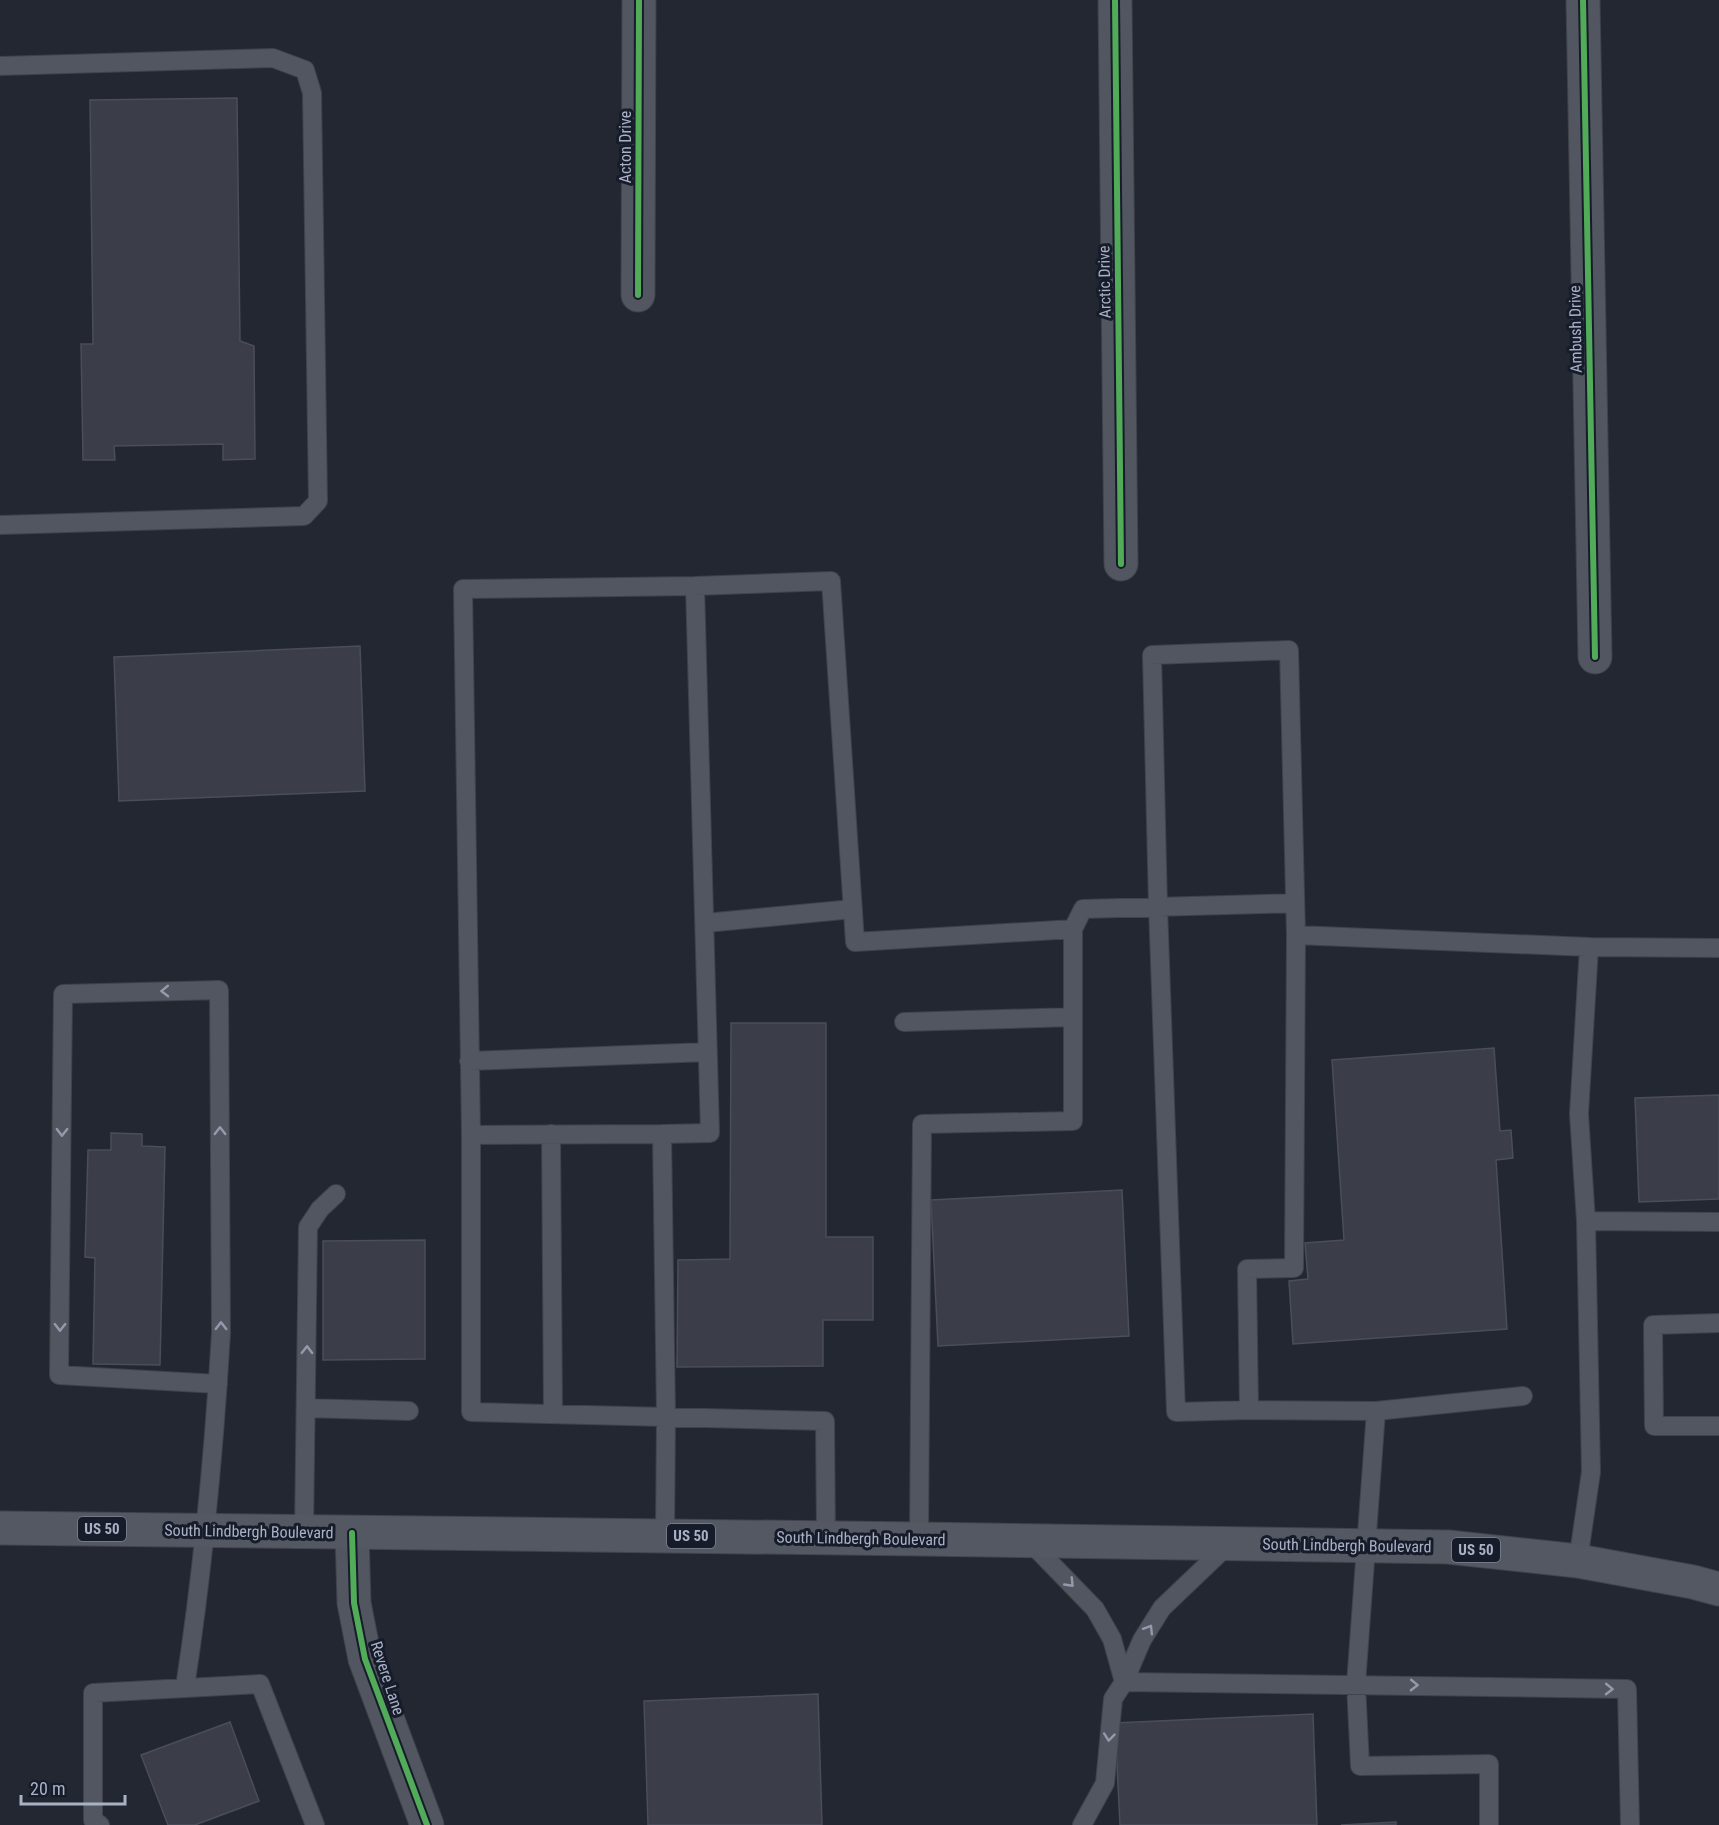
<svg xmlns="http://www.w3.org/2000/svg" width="1719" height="1825" viewBox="0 0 1719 1825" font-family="'Roboto Condensed',sans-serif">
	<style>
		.building { fill: #3b3e48; stroke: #4a4e59; stroke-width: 1.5 }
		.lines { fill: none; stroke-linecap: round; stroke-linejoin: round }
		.lane-casing { stroke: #3f424a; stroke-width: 20 }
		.street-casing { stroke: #3f424a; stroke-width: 35 }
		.primary-casing { stroke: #40444e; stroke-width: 35 }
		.lane { stroke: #525660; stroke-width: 18 }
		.street { stroke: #525660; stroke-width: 33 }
		.primary { stroke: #545862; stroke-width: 33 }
		.cycleway-casing { stroke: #171c2b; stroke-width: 10 }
		.cycleway { stroke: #51ab58; stroke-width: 6 }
		.oneway { stroke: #949aac }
		.labels { text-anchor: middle; stroke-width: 6; stroke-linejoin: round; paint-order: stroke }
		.shield { fill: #171c2b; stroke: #7e8497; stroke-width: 1.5 }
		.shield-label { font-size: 15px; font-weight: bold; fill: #aab1c5 }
		.street-label { font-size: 16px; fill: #aab1c5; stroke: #171c2b }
	</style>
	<rect width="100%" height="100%" fill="#232731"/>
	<!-- building -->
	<path class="building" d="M237,98l3,243 14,5 1,113 -32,1v-16l-109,2 1,14h-32l-2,-116h12l-3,-244z
		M360,646l5,145 -246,10 -5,-144z
		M731,1023h95v214h47v83h-50v46l-146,1 1,-107 52,-1z
		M1494,1048l6,83 11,-1 2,28 -17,2 11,169 -214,15 -4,-63 19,-2 -3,-36 39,-3 -12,-180z
		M1719,1095v104l-80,3 -4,-104z
		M111,1133l31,1v12l23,1 -5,218 -67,-1 2,-106 -10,-1 3,-107h23z
		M1122,1190l7,146 -191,10 -7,-146z
		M425,1240v119l-102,1v-119z
		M818,1694l4,131h-174l-4,-124z
		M1313,1714l4,111h-197l-5,-102z
		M230,1722l29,79 -64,24h-27l-27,-70z
		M1396,1822v3h-55z"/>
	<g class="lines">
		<defs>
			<path id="lane" d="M0,66l273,-8 32,12 7,23 6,408 -14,15 -304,9
				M705,923l148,-14
				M904,1022l169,-5
				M469,1061l239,-9
				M551,1134l2,280
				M662,1134l48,-1 -15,-547
				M471,1135l191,-1 4,283 -1,119
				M1586,1221l133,1
				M1719,1323l-66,2 1,101h65
				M1523,1396l-147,15 -127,-1 -2,-141 47,-1 2,-333 293,12 130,1
				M306,1408l103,3
				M1249,1410l-73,2 -18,-506 -6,-251 137,-5 7,285
				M1376,1411l-20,273 4,82 129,-2v61
				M304,1532l4,-305 12,-18 16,-15
				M826,1538l-1,-117 -354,-9v-277l-8,-546 232,-3 136,-5 24,361 218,-13 10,-20 212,-6
				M919,1539l3,-415 151,-3v-192
				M1029,1541l66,68 17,30 12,43
				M1578,1561l13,-89 -5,-251 -7,-107 10,-167
				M1124,1682l503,7 3,136
				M185,1687c18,-117 29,-236 36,-354l-2,-343 -156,4 -4,381 159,9
				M100,1825l-7,-5v-127l167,-9 55,141
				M1082,1825l23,-42 8,-84 11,-17 18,-42 20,-32 67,-64"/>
			<path id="street" d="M1115,0l6,564
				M1583,0l12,657
				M638,295l1,-295
				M352,1533l2,70 11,56 62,166"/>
			<path id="primary" d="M0,1528l919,11 529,8 130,14 115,21 26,7"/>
		</defs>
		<!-- lane casing -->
		<use href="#lane" class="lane-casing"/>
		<!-- street casing -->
		<use href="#street" class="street-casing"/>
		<!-- primary casing -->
		<use href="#primary" class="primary-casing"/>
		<!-- lane -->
		<use href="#lane" class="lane"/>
		<!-- street -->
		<use href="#street" class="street"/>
		<!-- primary -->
		<use href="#primary" class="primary"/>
		<defs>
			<path id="cycleway" d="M1115,0l6,564
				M1583,0l12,657
				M638,295l1,-295
				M352,1533l2,70 11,56 62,166"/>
		</defs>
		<!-- cycleway casing -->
		<use href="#cycleway" class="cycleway-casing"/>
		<!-- cycleway -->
		<use href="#cycleway" class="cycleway"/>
	</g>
	<!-- one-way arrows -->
	<defs><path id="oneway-chevron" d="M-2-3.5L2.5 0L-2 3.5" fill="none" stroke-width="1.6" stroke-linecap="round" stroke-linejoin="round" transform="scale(1.5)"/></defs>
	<g class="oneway">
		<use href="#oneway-chevron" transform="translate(165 991) rotate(179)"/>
		<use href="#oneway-chevron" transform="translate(220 1131) rotate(-90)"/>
		<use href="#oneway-chevron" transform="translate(62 1132) rotate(91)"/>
		<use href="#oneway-chevron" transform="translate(221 1326) rotate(-90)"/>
		<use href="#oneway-chevron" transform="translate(60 1327) rotate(91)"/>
		<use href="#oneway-chevron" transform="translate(307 1350) rotate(-89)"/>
		<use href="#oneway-chevron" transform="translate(1070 1583) rotate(46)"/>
		<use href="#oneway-chevron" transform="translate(1149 1629) rotate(-58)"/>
		<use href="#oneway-chevron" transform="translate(1414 1685) rotate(1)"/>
		<use href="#oneway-chevron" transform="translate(1609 1689) rotate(1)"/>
		<use href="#oneway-chevron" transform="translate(1109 1737) rotate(96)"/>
	</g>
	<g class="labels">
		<!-- shield labels -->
		<g class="shield">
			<rect x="78" y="1517" width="48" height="24" rx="4.5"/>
			<rect x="667" y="1524" width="48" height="24" rx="4.5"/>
			<rect x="1452" y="1538" width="48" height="24" rx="4.5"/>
		</g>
		<g class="shield-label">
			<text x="102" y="1534">US 50</text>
			<text x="691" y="1541">US 50</text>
			<text x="1476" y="1555">US 50</text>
		</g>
		<!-- street labels -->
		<g class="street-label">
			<text transform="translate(625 147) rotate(-90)" y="6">Acton Drive</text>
			<text transform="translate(1104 282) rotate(-91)" y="6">Arctic Drive</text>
			<text transform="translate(1575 329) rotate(-91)" y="6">Ambush Drive</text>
			<text transform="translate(249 1531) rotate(1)" y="6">South Lindbergh Boulevard</text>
			<text transform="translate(861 1538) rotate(1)" y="6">South Lindbergh Boulevard</text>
			<text transform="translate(1347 1545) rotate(1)" y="6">South Lindbergh Boulevard</text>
			<text transform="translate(388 1678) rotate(72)" y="6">Revere Lane</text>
		</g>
	</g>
	<!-- scale -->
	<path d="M21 1795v9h104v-9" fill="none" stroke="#aab1c5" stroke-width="3"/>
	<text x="30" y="1795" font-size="18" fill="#aab1c5" stroke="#171c2b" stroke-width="4.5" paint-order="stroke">20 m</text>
</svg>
